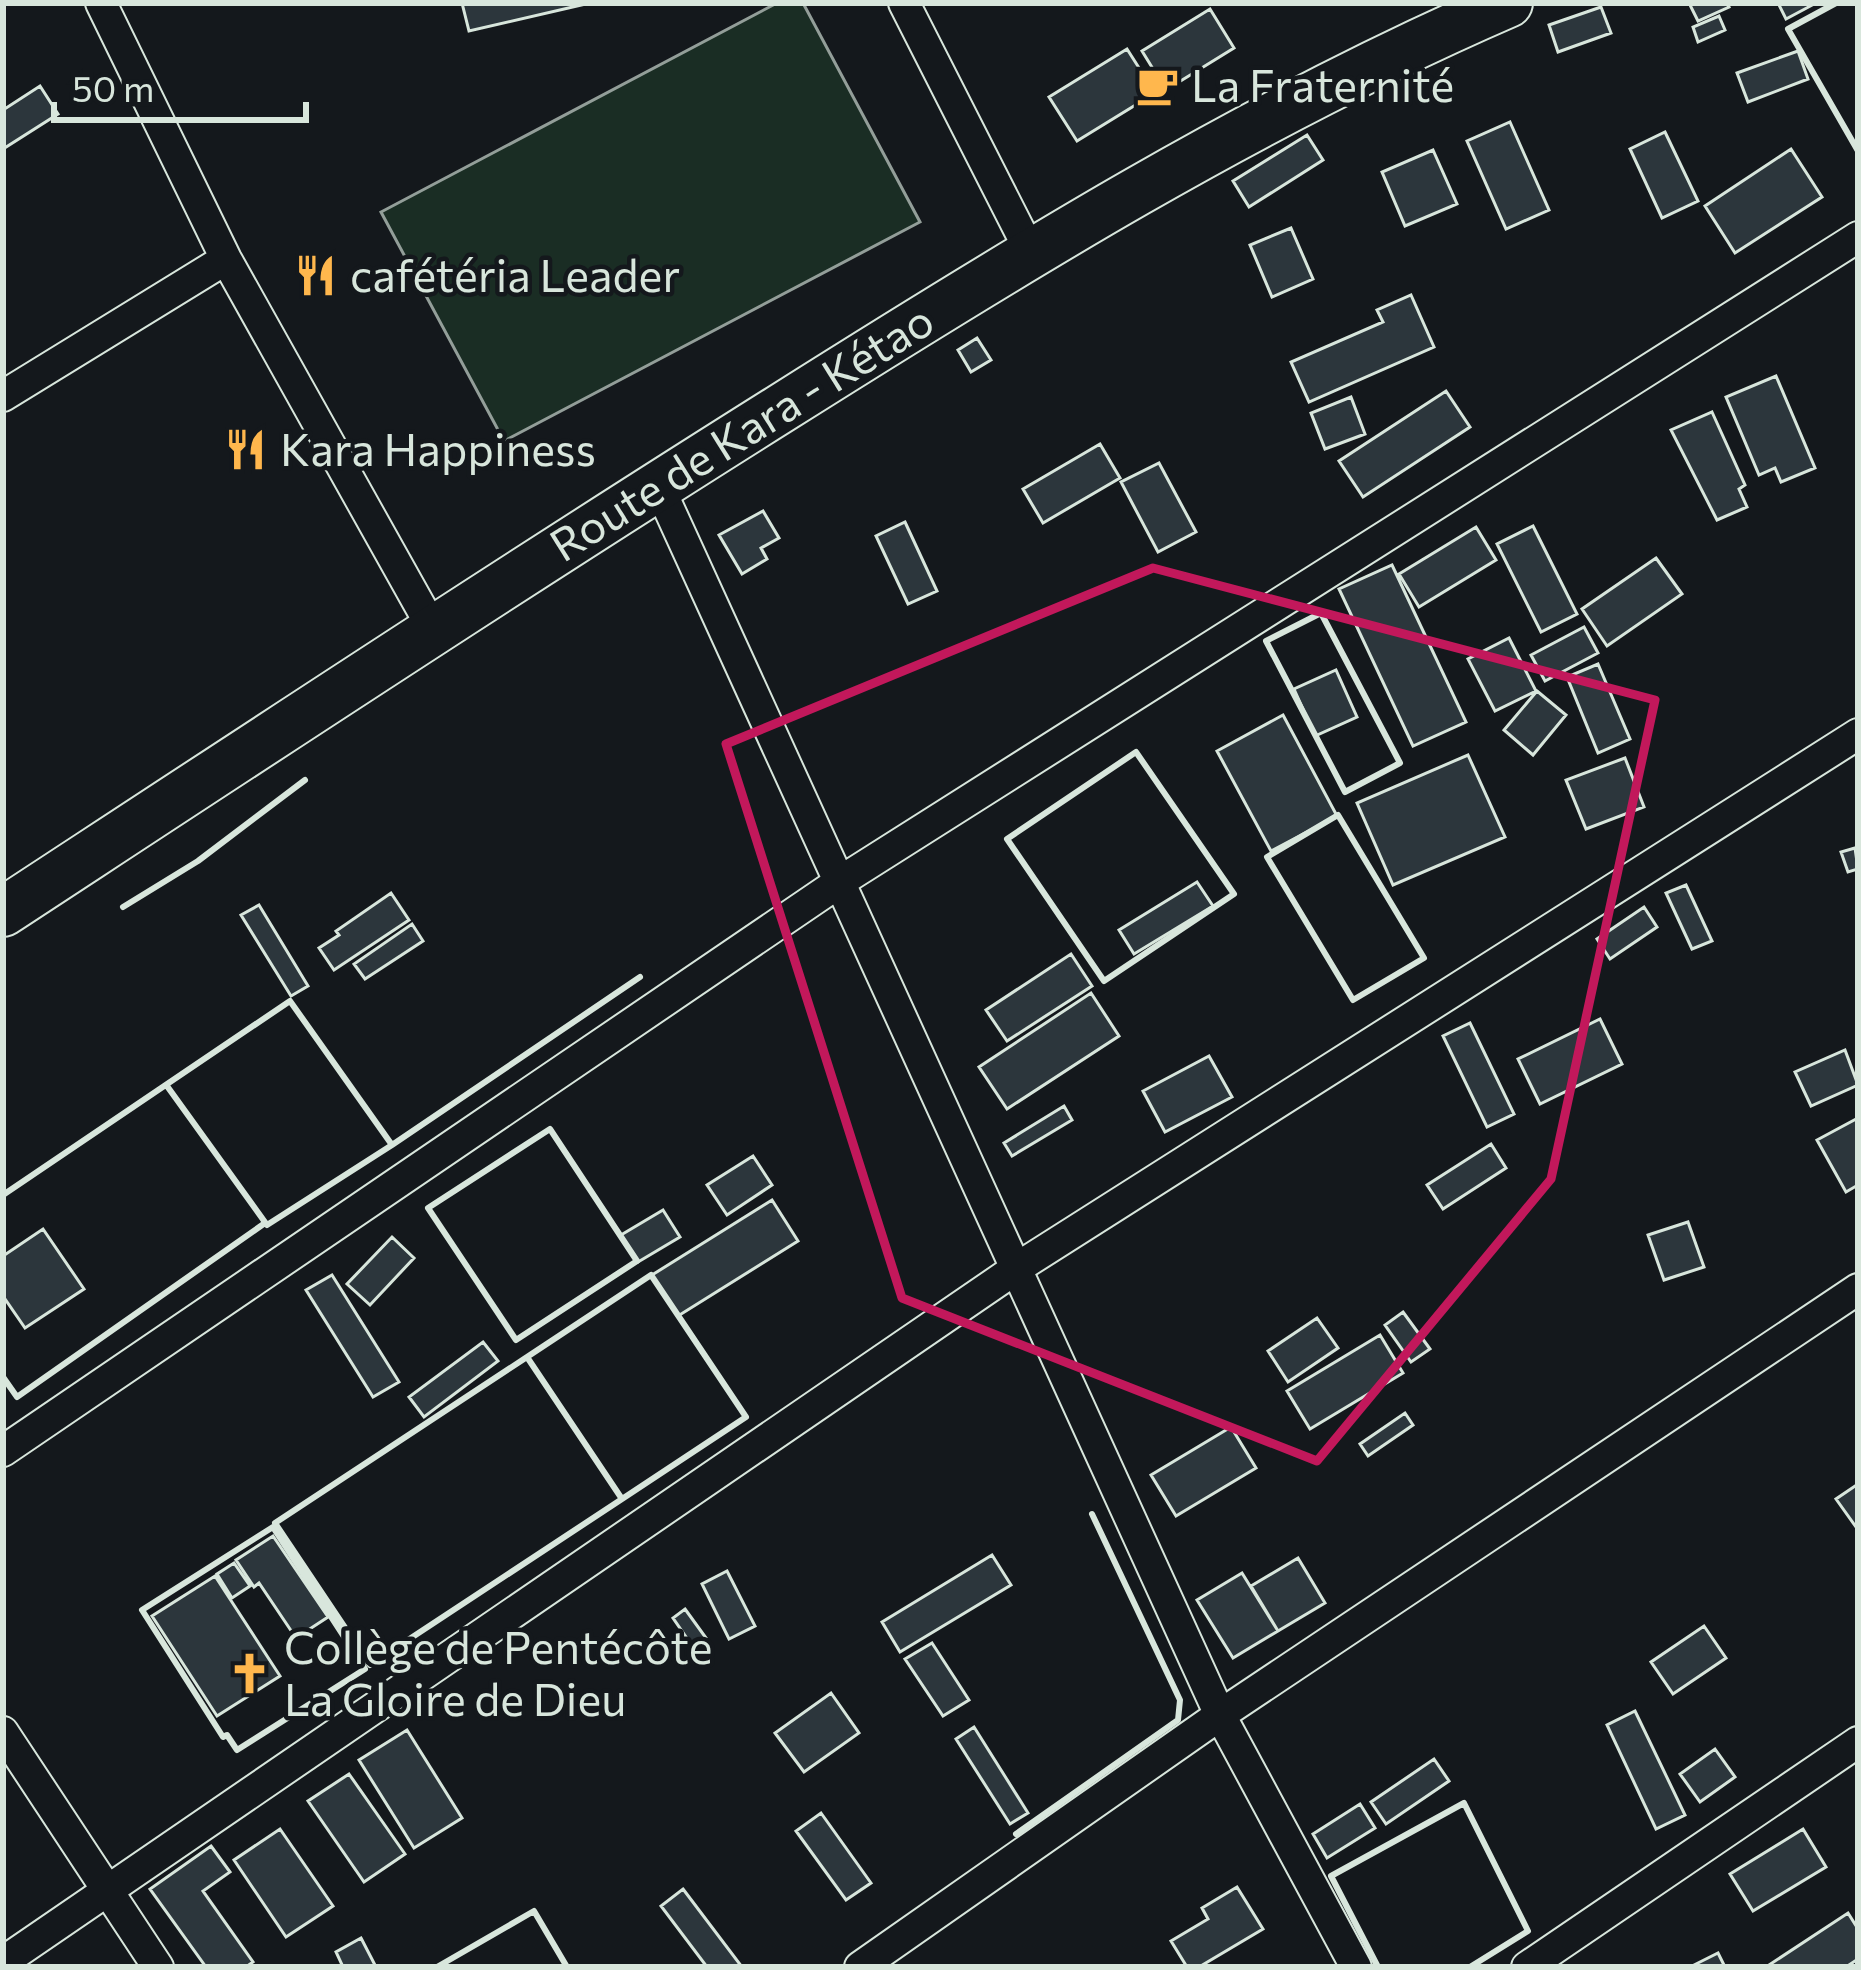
<svg xmlns="http://www.w3.org/2000/svg" width="1861" height="1970" viewBox="0 0 1861 1970" font-family="Commissioner,sans-serif">
	<style>
		.green { fill: #1a2d24; stroke: #939e99; stroke-width: 3 }
		.building { fill: #2c363c; stroke: #d8e6dc; stroke-width: 3 }
		.lines { fill: none; stroke-linecap: round; stroke-linejoin: round }
		.minor-casing { stroke: #d8e6dc; stroke-width: 34 }
		.primary-casing { stroke: #d8e6dc; stroke-width: 52 }
		.minor { stroke: #14181c; stroke-width: 30 }
		.primary { stroke: #14181c; stroke-width: 48 }
		.wall { stroke: #d8e6dc; stroke-width: 6 }
		.marked { fill: none; stroke: #c2185b; stroke-width: 9; stroke-linejoin: round }
		.labels { text-anchor: middle; stroke-width: 9; stroke-linejoin: round; paint-order: stroke }
		.poi-label { font-size: 45px; fill: #d8e6dc; stroke: #14181c; text-anchor: start }
		.street-label { font-size: 45px; fill: #d8e6dc; stroke: #14181c }
	</style>
	<rect width="100%" height="100%" fill="#14181c"/>
	<!-- green -->
	<path class="green" d="M777,3h26l117,219 -416,219 -123,-229z"/>
	<!-- building -->
	<path class="building" d="M462,3h128l-121,28z
		M1689,3h38l2,4 -31,14z
		M1778,3h38l-30,16z
		M1601,7l10,26 -53,19 -9,-27z
		M1210,9l24,39 -68,42 -24,-39z
		M1719,16l6,14 -27,12 -5,-15z
		M1127,49l28,44 -78,48 -28,-44z
		M1798,51l10,28 -60,23 -11,-29z
		M40,86l18,28 -55,35v-39z
		M1510,122l39,88 -43,19 -39,-88z
		M1665,132l33,69 -36,17 -32,-69z
		M1307,135l16,25 -74,47 -16,-26z
		M1791,149l31,48 -87,56 -30,-47z
		M1433,150l24,54 -52,22 -23,-54z
		M1291,228l22,51 -41,18 -22,-52z
		M1411,295l23,52 -125,55 -18,-40 92,-40 -6,-12z
		M977,338l14,22 -20,12 -13,-22z
		M1776,376l39,92 -34,14 -6,-14 -16,7 -33,-78z
		M1446,391l24,36 -107,70 -24,-36z
		M1351,397l14,37 -40,15 -14,-36z
		M1712,412l33,73 -6,4 8,18 -30,13 -46,-90z
		M1100,444l20,34 -77,45 -20,-34z
		M1159,463l37,69 -38,20 -37,-70z
		M763,511l16,27 -18,10 6,11 -25,15 -23,-39z
		M905,522l32,69 -29,13 -32,-68z
		M1533,526l44,88 -36,18 -44,-88z
		M1476,527l20,33 -77,47 -20,-33z
		M1656,558l26,36 -75,52 -25,-37z
		M1392,565l74,157 -53,24 -74,-157z
		M1584,627l14,26 -53,28 -14,-26z
		M1509,638l27,53 -41,20 -27,-52z
		M1598,664l32,75 -32,14 -31,-76z
		M1336,670l21,47 -42,19 -21,-47z
		M1537,691l29,24 -33,40 -29,-25z
		M1283,715l54,101 -66,35 -54,-100z
		M1468,755l37,82 -112,48 -36,-82z
		M1625,758l19,49 -58,22 -20,-49z
		M1855,848l3,21 -10,3 -7,-20z
		M1197,882l16,24 -79,48 -15,-24z
		M1686,885l26,56 -20,8 -26,-56z
		M391,893l18,27 -75,50 -15,-22 20,-13 -3,-4z
		M259,905l49,81 -17,10 -50,-81z
		M1644,907l13,20 -47,32 -13,-20z
		M412,924l11,17 -58,38 -11,-15z
		M1071,954l21,32 -85,55 -21,-31z
		M1091,993l28,43 -112,73 -28,-42z
		M1600,1019l22,45 -82,40 -22,-45z
		M1470,1023l44,91 -27,13 -44,-91z
		M1845,1050l13,35 -47,21 -16,-34z
		M1209,1056l23,41 -67,35 -22,-41z
		M1064,1106l8,14 -60,36 -8,-13z
		M1858,1118v67l-12,7 -29,-52z
		M1491,1144l15,24 -63,41 -16,-24z
		M753,1156l19,29 -45,30 -20,-30z
		M772,1200l26,41 -120,75 -26,-41z
		M663,1210l17,27 -42,25 -17,-27z
		M1688,1222l16,45 -40,13 -16,-45z
		M43,1229l41,60 -59,39 -22,-32v-40z
		M392,1237l22,21 -44,47 -23,-21z
		M332,1275l67,107 -26,15 -67,-107z
		M1403,1312l27,37 -19,13 -26,-37z
		M1317,1318l21,30 -50,34 -20,-31z
		M1380,1335l23,38 -93,56 -23,-38z
		M483,1342l15,19 -74,56 -15,-20z
		M1405,1413l8,12 -45,31 -8,-12z
		M1231,1427l25,41 -80,48 -25,-41z
		M1858,1484v41l-2,2 -20,-28z
		M273,1536l55,81 -32,21 -37,-55 -5,4 -18,-27z
		M992,1555l19,30 -111,67 -18,-30z
		M1298,1558l27,45 -47,28 -27,-45z
		M234,1563l16,23 -18,12 -15,-24z
		M727,1571l28,55 -26,13 -27,-55z
		M1242,1573l36,58 -45,27 -36,-58z
		M215,1576l65,100 -63,40 -65,-100z
		M685,1609l21,29 -13,9 -20,-29z
		M1704,1626l22,32 -53,36 -22,-32z
		M932,1643l37,57 -26,16 -38,-57z
		M831,1693l28,40 -55,39 -29,-39z
		M1635,1711l50,104 -29,14 -49,-104z
		M974,1727l54,86 -18,11 -54,-85z
		M407,1730l55,88 -48,30 -55,-88z
		M1715,1749l20,28 -35,25 -20,-28z
		M1434,1759l15,22 -63,43 -15,-22z
		M349,1774l56,80 -41,28 -56,-81z
		M1360,1804l15,24 -48,30 -14,-24z
		M821,1813l50,70 -25,17 -50,-69z
		M280,1829l53,77 -47,31 -52,-77z
		M1803,1829l23,38 -73,44 -23,-37z
		M211,1846l19,26 -27,19 50,71 -7,5h-40l-56,-78z
		M1237,1887l26,42 -64,38h-12l-16,-26 37,-22 -6,-11z
		M683,1889l59,78h-35l-46,-61z
		M1848,1913l10,16v30l-12,8h-80z
		M361,1938l15,29h-33l-7,-15z
		M1718,1953l7,14h-35z"/>
	<g class="lines">
		<defs>
			<path id="minor" d="M101,3l125,256 207,370
				M904,3l126,248
				M3,396l223,-137
				M658,485l562,1230 136,252
				M3,1451l838,-570 1017,-644
				M3,1732l155,235
				M3,1962l1014,-694 841,-534
				M860,1967l360,-252 638,-426
				M1527,1967l331,-225"/>
			<path id="primary" d="M3,912c258,-169 516,-339 777,-503 236,-149 472,-295 728,-406"/>
		</defs>
		<!-- minor casing -->
		<use href="#minor" class="minor-casing"/>
		<!-- primary casing -->
		<use href="#primary" class="primary-casing"/>
		<!-- minor -->
		<use href="#minor" class="minor"/>
		<!-- primary -->
		<use href="#primary" class="primary"/>
		<!-- wall -->
		<path class="wall" d="M1836,3l-48,26 70,122
			M1321,613l79,150 -55,29 -79,-151z
			M1136,752l98,142 -130,87 -97,-142z
			M1338,815l86,143 -71,42 -86,-143z
			M123,907l75,-46 107,-81
			M550,1129l87,132 -121,79 -88,-132z
			M392,1145l248,-168
			M3,1195l287,-194 102,144 -125,80 -100,-139
			M651,1275l95,142 -124,82 -95,-142z
			M527,1357l95,142 -252,166 -95,-142z
			M3,1377l14,20 248,-174
			M273,1527l92,142 -128,81 -10,-15 -4,2 -81,-127z
			M1016,1834l162,-114 2,-20 -88,-186
			M437,1967l97,-56 33,56
			M1378,1967l-47,-91 133,-73 64,128 -58,36"/>
	</g>
	<!-- marked area -->
	<path class="marked" d="M1153,568l502,132 -104,479 -234,282 -415,-163 -176,-554z"/>
	<!-- icons -->
	<defs>
		<symbol id="cafe-bare" viewBox="-9 -9 18 18"><path d="M-5.5-4.5H6V0H3Q3 3.5 0 3.5H-2.5Q-5.5 3.5-5.5 0ZM3-3.2v2h1.7v-2ZM-6 4.5H4V6H-6Z" fill="#ffb74d" stroke="#14181c" stroke-width="2.5" paint-order="stroke"/></symbol>
		<symbol id="restaurant-bare" viewBox="-9 -9 18 18"><path d="M-5-6h1v4h1v-4h1v4h1v-4h1v5L-1.5 .5V6h-2V.5L-5-1ZM5-6V6H3V1.5H1.5Q1.5-4 5-6Z" fill="#ffb74d" stroke="#14181c" stroke-width="2.5" paint-order="stroke"/></symbol>
		<symbol id="church-bare" viewBox="-9 -9 18 18"><path d="M-1.2-6h2.4v3.5h3.3v2.4h-3.3V6h-2.4V-.1h-3.3v-2.4h3.3Z" fill="#ffb74d" stroke="#14181c" stroke-width="2.5" paint-order="stroke"/></symbol>
	</defs>
	<g fill-rule="evenodd">
		<use href="#cafe-bare" x="1128" y="56" width="59" height="59"/>
		<use href="#restaurant-bare" x="286" y="246" width="59" height="59"/>
		<use href="#restaurant-bare" x="216" y="420" width="59" height="59"/>
		<use href="#church-bare" x="220" y="1644" width="59" height="59"/>
	</g>
	<g class="labels">
		<!-- poi labels -->
		<g class="poi-label">
			<text x="1191" y="102">La Fraternité</text>
			<text x="350" y="292">cafétéria Leader</text>
			<text x="280" y="466">Kara Happiness</text>
			<text x="284" y="1664">Collège de Pentécôte<tspan x="284" dy="52">La Gloire de Dieu</tspan></text>
		</g>
		<!-- street labels -->
		<g class="street-label">
			<text transform="translate(742 433) rotate(-32)" y="16">Route de Kara - Kétao</text>
		</g>
	</g>
	<!-- border -->
	<rect width="1861" height="1970" fill="none" stroke="#d8e6dc" stroke-width="12"/>
	<!-- scale -->
	<path d="M54 102v18h252v-18" fill="none" stroke="#d8e6dc" stroke-width="6"/>
	<text x="72" y="102" font-size="36" fill="#d8e6dc" stroke="#14181c" stroke-width="9" paint-order="stroke">50 m</text>
</svg>
